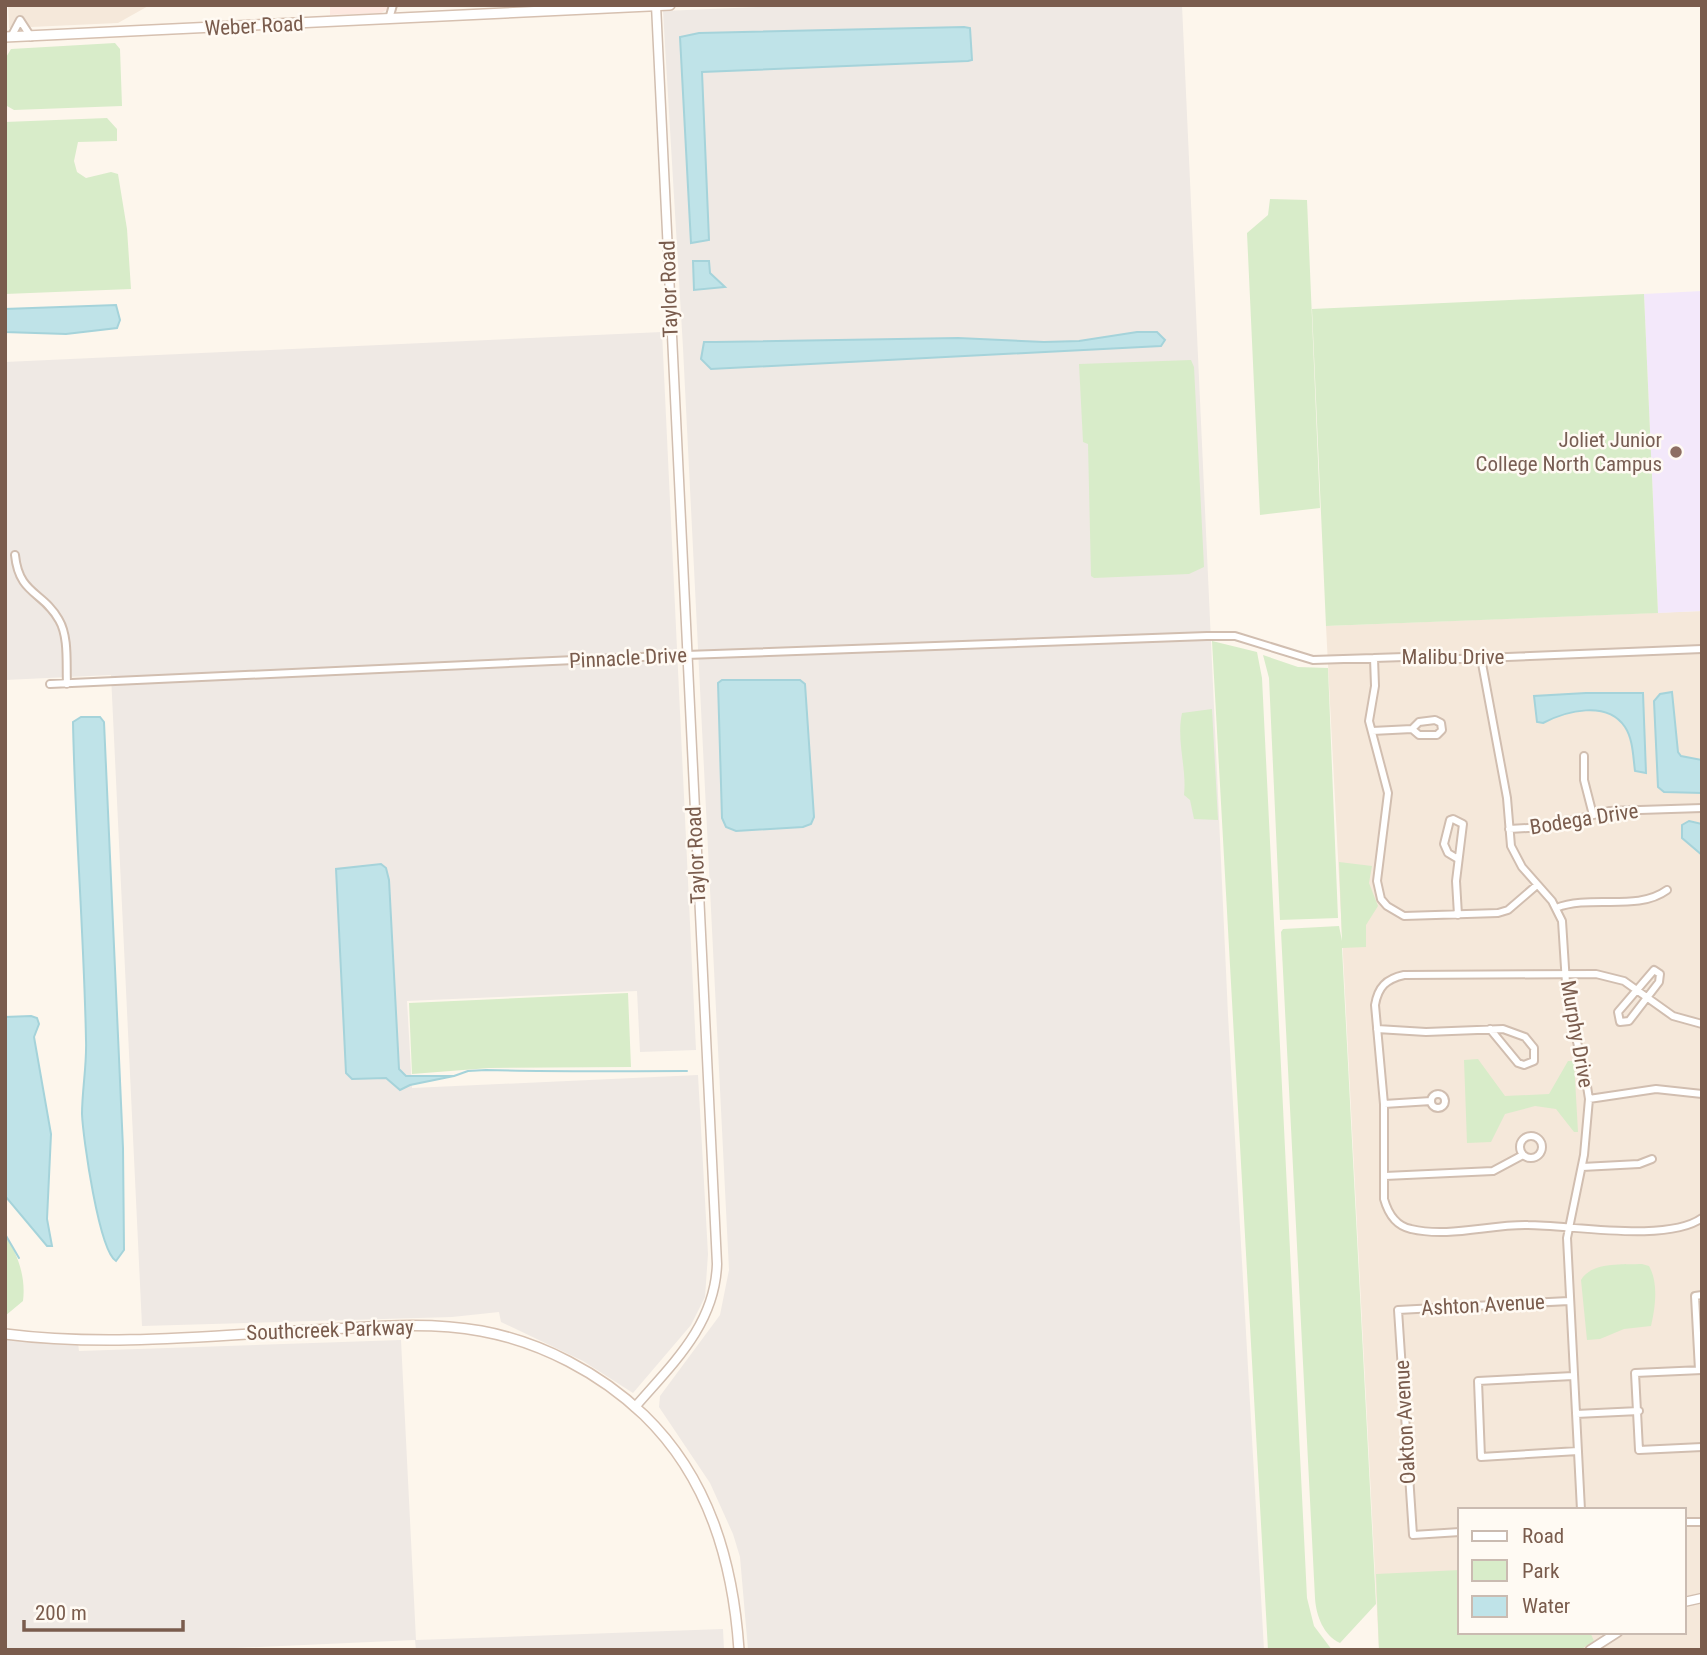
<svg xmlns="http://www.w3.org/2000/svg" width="1707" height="1655" viewBox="0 0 1707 1655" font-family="'Roboto Condensed',sans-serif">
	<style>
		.residential { fill: #f5e8da; fill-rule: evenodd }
		.commercial { fill: #fde8e0 }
		.industrial { fill: #efe9e4 }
		.education { fill: #f3e8fa }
		.green { fill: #d8ecc9 }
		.water { fill: #bfe3e8; stroke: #a5d3da; stroke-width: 2 }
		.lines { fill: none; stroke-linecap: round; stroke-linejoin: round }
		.stream { stroke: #a5d3da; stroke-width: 2 }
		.minor-casing { stroke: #d1beb0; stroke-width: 10 }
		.tertiary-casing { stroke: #d1beb0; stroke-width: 11 }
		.secondary-casing { stroke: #d6c0b0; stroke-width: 12 }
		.minor { stroke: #fff; stroke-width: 6 }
		.tertiary { stroke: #fff; stroke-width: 8 }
		.secondary { stroke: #fff; stroke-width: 9 }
		.education-dot { fill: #8d6e63; stroke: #fffaf3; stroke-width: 2.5 }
		.labels { text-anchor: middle; stroke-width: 5; stroke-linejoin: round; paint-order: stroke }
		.street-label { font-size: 21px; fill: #7a5c4d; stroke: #fffaf3 }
		.education-label { font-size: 21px; fill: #785e54; stroke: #fffaf3; text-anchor: end }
	</style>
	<rect width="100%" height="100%" fill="#fdf6ec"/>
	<!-- residential -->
	<path class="residential" d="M8,5h142l-32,18 -109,5z
		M1702,611v1039h-323l-53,-1024zM1460,1510h224v122h-224z"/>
	<!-- commercial -->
	<path class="commercial" d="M330,5h65l-14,8 -51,2z"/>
	<!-- industrial -->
	<path class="industrial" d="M803,5h379l46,1010 36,635h-516l-8,-93 -7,-23 -23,-51 -51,-76 1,-11 60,-81 9,-45 -46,-922 -20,-337z
		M662,332l34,718 -56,2 -3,-61 -230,10 5,87 286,-13 10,179 -3,43 -14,28 -58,68 -50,-32 -82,-39 -2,-10 -47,5 -310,9 -31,-651 -106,5v-318z
		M5,1336l73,7 1,8 322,-11 15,300 307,-11 1,21h-308l-1,-10 -225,10h-185z"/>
	<!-- education -->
	<path class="education" d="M1702,291v320l-44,2 -14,-319z"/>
	<!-- green -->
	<path class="green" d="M115,43l5,6 2,57 -108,4 -7,-4 -2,-47 6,-10z
		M107,118l10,11v12l-39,1 -4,19 3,11 9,6 25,-6 7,2 9,55 4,60 -126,5v-172z
		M1270,199l37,1 13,308 -60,7 -13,-282 21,-18z
		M1644,294l14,319 -332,13 -14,-317z
		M1191,360l3,7 10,200 -15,7 -95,4 -3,-2 -3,-132 -5,-2 -4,-78z
		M1212,641l45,11 5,26 45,920 7,28 18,24h-64z
		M1263,655l35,12 30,1 10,250 -58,2 -11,-242z
		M1212,709l6,111 -24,-1 -4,-19 -6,-5c3,-27 -8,-54 -2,-82z
		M1339,862l33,4 -3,17 9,23 -12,19v22l-24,1 34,656 -36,39c-16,-7 -24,-27 -25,-45l-34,-666 2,-3 56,-3 3,15z
		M628,993l3,74 -142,1 -77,6 -3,-71z
		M1478,1059l27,37 44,-2 19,-33h6l4,71h-4l-18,-23 -21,-3 -30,8 -14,28 -24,1 -3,-83z
		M5,1234c13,21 21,43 18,67l-18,15z
		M1642,1264l7,2c10,17 6,43 2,60l-27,3 -24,10 -13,1 -6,-60c11,-19 42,-15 61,-16z
		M1460,1570v62h130l4,9 -14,9h-201l-3,-76z"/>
	<!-- water -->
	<path class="water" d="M964,27l6,1 2,32 -4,1 -266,11 7,168 -18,3 -11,-206 19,-4z
		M693,261h16l1,12 15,14 -31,3z
		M116,305l4,15 -3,8 -51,6 -61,-2v-23z
		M1137,332h20l8,8 -4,6 -450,23 -10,-10 3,-17h11l243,-4 86,4 35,-1z
		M722,680h78l5,4 9,133 -3,7 -8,3 -67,4 -10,-4 -4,-9 -4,-135z
		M1672,692l6,60 3,4 21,4v33l-38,-1 -6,-5 -4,-86 6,-7z
		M1586,693h57l3,80 -11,-2c-2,-15 -2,-32 -10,-44 -18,-27 -59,-16 -82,-4l-6,-1 -3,-26z
		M81,717h19l4,5 19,426 1,102 -8,11c-17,-10 -33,-123 -34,-147 0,-24 5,-49 4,-74 -2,-106 -11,-212 -13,-318z
		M1689,821l13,3v31l-20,-17v-13z
		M381,864l5,4 3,12 10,189 7,7h48l-44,9 -10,5 -14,-12 -34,1 -6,-6 -10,-204z
		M31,1016l6,2 2,6 -5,13 17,97 -4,85 5,27h-5l-42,-50v-179z"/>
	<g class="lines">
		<!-- stream -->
		<path class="stream" d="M454,1076l14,-5 18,-1c67,2 134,1 201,1
			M5,1234l14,24"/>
		<defs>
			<path id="minor" d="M389,19l4,-14
				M11,37l9,-17 11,17
				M15,555c4,40 28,36 44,65 10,17 7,44 8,64
				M1374,658l1,28 -6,35 19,72 -11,88 4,18 6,7 17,10 94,-3 10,-3 29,-25
				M1481,658l26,140 4,48 11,21 30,34 10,20 5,78 19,81 3,19 -5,56 -17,83 14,272
				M50,684l636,-29 521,-19h28l78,24 122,-4 23,3 244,-10
				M1372,731l40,-2 7,6h18l5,-5 -1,-7 -6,-3 -16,2 -7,7
				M1584,756v24l9,35
				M1509,829l37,-2 63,-16 93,-3
				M1458,859l-10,-6 -4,-9 6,-24 3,-1 10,5 -7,57 2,34
				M1556,908c35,-14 81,4 111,-18
				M1654,970l6,4 -1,8 -30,39 -9,1 -2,-10z
				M1702,1024l-29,-8 -49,-35 -28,-7 -192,1c-18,4 -26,12 -29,30l9,99v95c4,14 12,27 27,30 38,9 80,-5 117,-4 43,0 139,18 174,-7
				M1377,1029l49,3 77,-3 22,8 9,11v13l-10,4 -6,-2 -28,-34
				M1431 1101a7 7 0 1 1 14 0a7 7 0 1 1-14 0Z
				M1589,1099l67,-10 46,5
				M1384,1104l47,-3
				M1520 1147a11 11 0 1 1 22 0a11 11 0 1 1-22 0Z
				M1582,1167l57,-3 13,-5
				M1385,1176l108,-5 28,-15
				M1699,1370l-4,-74 7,-1
				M1702,1370l-67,3 4,77 63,-3
				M1573,1376l-95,5 3,76 97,-6
				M1576,1414l63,-3
				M1684,1522h18
				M1460,1532l-47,3 -15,-225 171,-9"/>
			<path id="tertiary" d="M635,1407c37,-43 80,-82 82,-143l-61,-1259
				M1684,1602l18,-4
				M1590,1650l28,-18"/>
			<path id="secondary" d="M5,37l665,-32
				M5,1334c108,14 220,0 328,-5 49,-3 99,-7 148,2 60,11 119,42 163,84 65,63 89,147 95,235"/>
		</defs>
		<!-- minor casing -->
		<use href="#minor" class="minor-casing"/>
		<!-- tertiary casing -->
		<use href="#tertiary" class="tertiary-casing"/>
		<!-- secondary casing -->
		<use href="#secondary" class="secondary-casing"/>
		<!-- minor -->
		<use href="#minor" class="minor"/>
		<!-- tertiary -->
		<use href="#tertiary" class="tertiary"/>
		<!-- secondary -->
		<use href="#secondary" class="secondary"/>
	</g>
	<!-- markers -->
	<circle class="education-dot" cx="1676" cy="452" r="7"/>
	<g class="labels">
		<!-- street labels -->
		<g class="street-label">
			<text transform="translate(254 26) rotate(-3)" y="7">Weber Road</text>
			<text transform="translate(669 289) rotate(-92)" y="7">Taylor Road</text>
			<text x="1453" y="664">Malibu Drive</text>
			<text transform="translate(628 658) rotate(-3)" y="7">Pinnacle Drive</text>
			<text transform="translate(1584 819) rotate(-9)" y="7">Bodega Drive</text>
			<text transform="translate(696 855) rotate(-93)" y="7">Taylor Road</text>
			<text transform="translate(1577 1034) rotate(80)" y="7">Murphy Drive</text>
			<text transform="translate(1483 1305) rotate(-3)" y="7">Ashton Avenue</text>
			<text transform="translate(330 1330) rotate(-2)" y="7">Southcreek Parkway</text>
			<text transform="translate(1405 1422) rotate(-93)" y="7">Oakton Avenue</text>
		</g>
		<!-- education labels -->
		<g class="education-label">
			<text x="1662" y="447">Joliet Junior<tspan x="1662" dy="24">College North Campus</tspan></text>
		</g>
	</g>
	<!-- border -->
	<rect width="1707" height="1655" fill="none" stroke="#7a5c4d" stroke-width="14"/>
	<!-- legend -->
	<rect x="1458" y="1508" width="228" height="126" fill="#fffaf3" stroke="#cabbb1" stroke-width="2"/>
	<rect x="1472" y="1531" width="35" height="10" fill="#ffffff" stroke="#cabbb1" stroke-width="2"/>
	<text x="1522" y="1543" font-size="21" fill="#7a5c4d">Road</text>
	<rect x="1472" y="1560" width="35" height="21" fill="#d8ecc9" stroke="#cabbb1" stroke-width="2"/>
	<text x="1522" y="1578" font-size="21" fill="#7a5c4d">Park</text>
	<rect x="1472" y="1596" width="35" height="21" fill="#bfe3e8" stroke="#cabbb1" stroke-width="2"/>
	<text x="1522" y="1613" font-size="21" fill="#7a5c4d">Water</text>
	<!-- scale -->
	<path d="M24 1620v10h159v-10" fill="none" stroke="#7a5c4d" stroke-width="3.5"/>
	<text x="35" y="1620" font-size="21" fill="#7a5c4d" stroke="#fffaf3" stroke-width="5" paint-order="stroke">200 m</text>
</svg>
